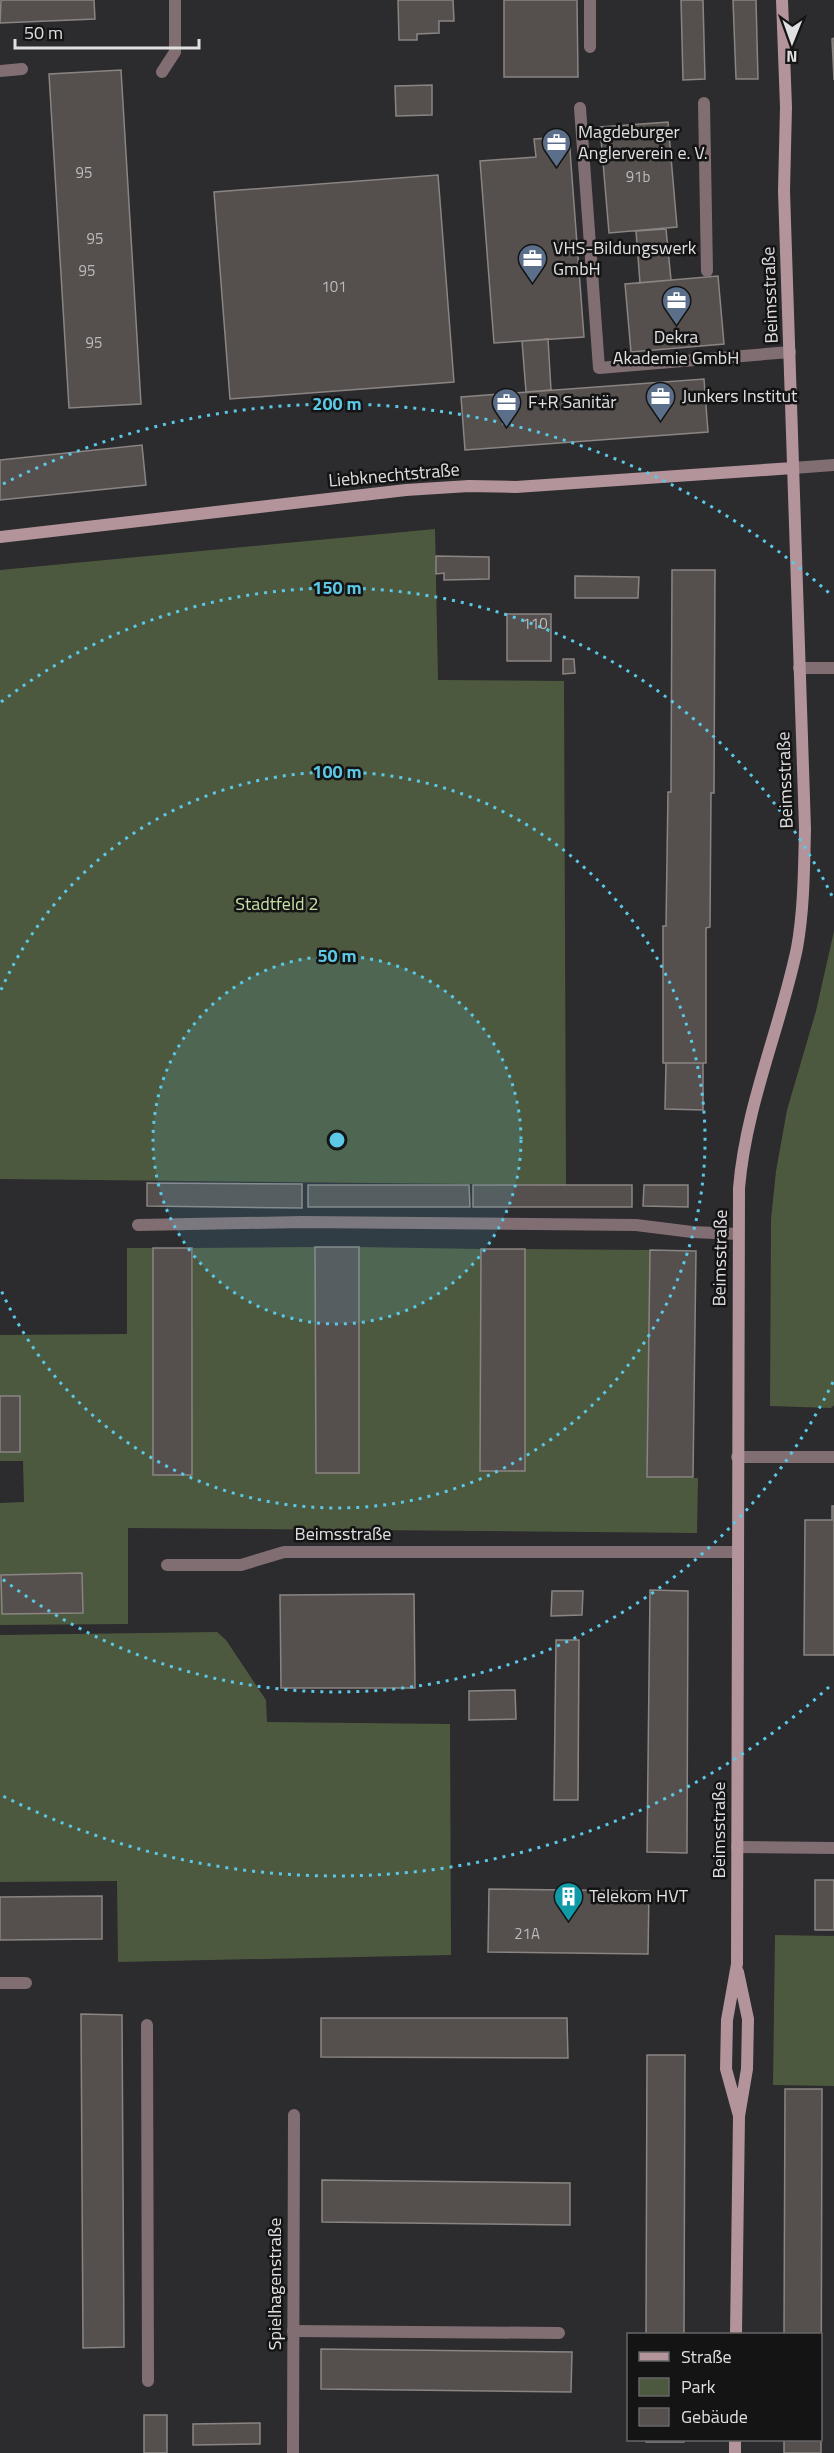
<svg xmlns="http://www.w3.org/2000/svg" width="834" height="2453" viewBox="0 0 834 2453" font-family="'Titillium Web',sans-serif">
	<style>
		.green { fill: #4d593e; fill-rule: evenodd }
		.building { fill: #55504e; stroke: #8a8583; stroke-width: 1.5 }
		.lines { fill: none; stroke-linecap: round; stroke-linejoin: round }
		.lane { stroke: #816e72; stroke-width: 12 }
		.street { stroke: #816e72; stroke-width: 12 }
		.secondary { stroke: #b2949a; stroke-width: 12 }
		.ring { fill: none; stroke: #5bc8e6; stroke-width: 3; stroke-dasharray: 3 6 }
		.labels { text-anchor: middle; stroke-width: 5; stroke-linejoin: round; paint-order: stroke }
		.number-label { font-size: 15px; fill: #bdbbbc }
		.poi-label { font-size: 18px; fill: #e0dfe1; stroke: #141415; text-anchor: start }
		.street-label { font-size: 18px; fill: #e0dfe1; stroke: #141415 }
		.park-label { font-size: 18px; fill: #c6e1a5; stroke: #141415 }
		.centre { fill: #5bc8e6; stroke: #141415; stroke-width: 3 }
		.ring-label { font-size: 18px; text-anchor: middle; font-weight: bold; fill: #5bc8e6; stroke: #141415; stroke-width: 5; stroke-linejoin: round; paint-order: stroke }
	</style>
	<rect width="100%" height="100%" fill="#2c2b2e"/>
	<!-- green -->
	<path class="green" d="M435,529l3,151 126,1 2,504 -566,-6v-609z
		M834,931v474l-3,3 -61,-2 1,-187 5,-48 11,-61 29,-99z
		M315,1247l1,226h43v-226l122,2 -1,221h45v-221l125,1 -3,227 51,1 -1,55 -569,-5v96l-128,1v-122l24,-1 -1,-41h-23v-9h20v-55l-20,-1v-61l127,-1v-86h26l1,227h38l1,-227zM82,1573l1,40 -82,-38z
		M217,1632l9,8 40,60 1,22 183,2 1,231 -333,7 -1,-81 -117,1v-247z
		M775,1935l59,1v150l-61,-1z"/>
	<!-- building -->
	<path class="building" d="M1,0h93l1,19 -95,4z
		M398,0h55l1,21h-15v12l-22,1v6h-18z
		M504,0h73l1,77h-74z
		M681,0h22l2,79 -22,1z
		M733,0h23l2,79h-22z
		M834,38v42l-2,-41z
		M121,70l20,334 -72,4 -20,-334z
		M432,85v30l-36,1 -1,-30z
		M668,122l9,105 -68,6 -9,-106z
		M569,137l15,200 -90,6 -14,-182 56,-4 -2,-18z
		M438,175l16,207 -224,17 -16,-207z
		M666,229l5,51 -31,3 -4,-52z
		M718,276l6,68 -93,8 -6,-68z
		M548,339l3,51 -25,2 -4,-51z
		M704,379l4,53 -243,18 -4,-53z
		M142,445l4,40 -146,15v-40z
		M436,556l53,1v22l-45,1v-7l-8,1z
		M672,570h43l-1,223h-3l-1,134 -4,1v135h-43v-137h3l2,-134h3z
		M575,576l64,1 -1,21h-63z
		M507,614h44v47h-44z
		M563,659h11l1,14 -12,1z
		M666,1063h37v47l-38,-1z
		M147,1183l155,1v24l-155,-2z
		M308,1185h161l1,22h-162z
		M473,1185h159v22h-159z
		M644,1185h44v22l-45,-1z
		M315,1247h44v226h-43z
		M153,1248h39v227h-39z
		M481,1249h44v222h-45z
		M650,1250l46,1 -3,226h-46z
		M0,1396h20v56h-20z
		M832,1506h2v149h-30l1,-135h27z
		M82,1573l1,40 -81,1 -1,-39z
		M650,1590l38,1 -1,262 -40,-1z
		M552,1591h31l-1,24 -31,1z
		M414,1594l1,94h-134l-1,-93z
		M556,1640h23l-1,160h-24z
		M515,1690l1,29 -47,1v-29z
		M815,1880h19v50h-19z
		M489,1889l160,2 -1,63 -160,-2z
		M102,1896v43l-102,1v-43z
		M81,2014l41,1 2,332 -41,1z
		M321,2018h246l1,40 -247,-1z
		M647,2055h38l-1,279h-38z
		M785,2089h37l-1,364h-37v-13h36v-106h-36z
		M322,2180l248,3v42l-248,-3z
		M321,2349l251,3 -1,40 -250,-3z
		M144,2415h23v38h-23z
		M260,2423v21l-67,1v-21z
		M646,2440h38v2h-38z"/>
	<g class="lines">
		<!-- lane -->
		<path class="lane" d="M590,0v47
			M0,71l22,-2
			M162,72l13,-20v-52
			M704,103l3,168
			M580,108l19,260 191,-16
			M138,1225l164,-3 334,3 56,7 46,2
			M147,2025l1,356
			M293,2331l266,2"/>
		<!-- street -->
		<path class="street" d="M793,468l41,-3
			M799,668h35
			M737,1457h97
			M167,1565h74l43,-13h453
			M737,1847l97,1
			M0,1983h26
			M293,2453l1,-338"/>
		<!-- secondary -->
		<path class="secondary" d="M0,537l406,-47 63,-4 47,1 277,-19
			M739,2116l-13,-47 1,-49 10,-56 2,-776c7,-83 41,-159 58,-240 7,-39 7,-80 8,-119l-21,-638 2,-84 -4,-107
			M736,2334l3,-218 8,-47 1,-50 -10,-47
			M735,2453v-13"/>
	</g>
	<!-- distance rings -->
	<circle cx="337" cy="1140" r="184" fill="#5bc8e6" fill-opacity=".12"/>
	<g class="ring">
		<circle cx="337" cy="1140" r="184"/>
		<path d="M1 990A368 368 0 1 1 1 1290"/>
		<path d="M833 1382A552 552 0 0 1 1 1578M1 702A552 552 0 0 1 833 898"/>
		<path d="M829 1687A736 736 0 0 1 3 1796M3 484A736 736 0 0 1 829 593"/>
	</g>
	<!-- icons -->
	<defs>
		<symbol id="office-pin" viewBox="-11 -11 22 30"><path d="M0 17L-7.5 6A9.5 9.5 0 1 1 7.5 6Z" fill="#5c6f8a" stroke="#141415"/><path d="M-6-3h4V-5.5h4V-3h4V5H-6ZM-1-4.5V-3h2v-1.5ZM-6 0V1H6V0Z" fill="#fff"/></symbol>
		<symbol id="building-pin" viewBox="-11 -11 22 30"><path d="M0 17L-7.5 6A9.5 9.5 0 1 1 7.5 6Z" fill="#0f9aa8" stroke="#141415"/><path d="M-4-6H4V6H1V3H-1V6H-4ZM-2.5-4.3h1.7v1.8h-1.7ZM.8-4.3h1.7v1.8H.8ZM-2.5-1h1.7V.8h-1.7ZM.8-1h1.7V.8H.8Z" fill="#fff"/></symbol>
	</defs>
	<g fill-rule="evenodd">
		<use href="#office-pin" x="540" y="126" width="33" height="45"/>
		<use href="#office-pin" x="516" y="242" width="33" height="45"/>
		<use href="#office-pin" x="660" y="284" width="33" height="45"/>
		<use href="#office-pin" x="644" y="380" width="33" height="45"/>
		<use href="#office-pin" x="490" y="386" width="33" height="45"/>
		<use href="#building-pin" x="552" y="1880" width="33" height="45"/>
	</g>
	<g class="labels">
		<!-- number labels -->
		<g class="number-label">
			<text x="84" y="178">95</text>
			<text x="638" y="182">91b</text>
			<text x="95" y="244">95</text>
			<text x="87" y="276">95</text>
			<text x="334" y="292">101</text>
			<text x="94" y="348">95</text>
			<text x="535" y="629">110</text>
			<text x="527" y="1939">21A</text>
		</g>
		<!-- poi labels -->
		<g class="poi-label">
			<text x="578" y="138">Magdeburger<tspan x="578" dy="21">Anglerverein e. V.</tspan></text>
			<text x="553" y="254">VHS-Bildungswerk<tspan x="553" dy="21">GmbH</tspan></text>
			<text x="676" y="343" text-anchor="middle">Dekra<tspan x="676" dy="21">Akademie GmbH</tspan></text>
			<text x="682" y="402">Junkers Institut</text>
			<text x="528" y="408">F+R Sanitär</text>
			<text x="589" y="1902">Telekom HVT</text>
		</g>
		<!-- street labels -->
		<g class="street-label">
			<text transform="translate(770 295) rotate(-92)" y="6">Beimsstraße</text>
			<text transform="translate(394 475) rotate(-5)" y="6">Liebknechtstraße</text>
			<text transform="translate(785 780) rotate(-92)" y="6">Beimsstraße</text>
			<text transform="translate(720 1258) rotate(-89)" y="6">Beimsstraße</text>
			<text x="343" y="1540">Beimsstraße</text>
			<text transform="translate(719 1830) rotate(-90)" y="6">Beimsstraße</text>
			<text transform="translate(275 2284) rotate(-90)" y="6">Spielhagenstraße</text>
		</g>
		<!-- park labels -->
		<g class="park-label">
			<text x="277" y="910">Stadtfeld 2</text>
		</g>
	</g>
	<circle cx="337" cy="1140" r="9" class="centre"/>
	<g class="ring-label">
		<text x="337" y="410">200 m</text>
		<text x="337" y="594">150 m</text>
		<text x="337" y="778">100 m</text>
		<text x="337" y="962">50 m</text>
	</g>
	<!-- legend -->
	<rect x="627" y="2333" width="195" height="108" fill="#141415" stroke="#666567" stroke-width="1.5"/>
	<rect x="639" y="2352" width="30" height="9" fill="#b2949a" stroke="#666567" stroke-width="1.5"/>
	<text x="681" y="2363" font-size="18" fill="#e0dfe1">Straße</text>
	<rect x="639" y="2378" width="30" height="18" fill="#4d593e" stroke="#666567" stroke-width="1.5"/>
	<text x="681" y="2393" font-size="18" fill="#e0dfe1">Park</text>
	<rect x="639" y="2408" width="30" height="18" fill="#55504e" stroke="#666567" stroke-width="1.5"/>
	<text x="681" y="2423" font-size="18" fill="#e0dfe1">Gebäude</text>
	<!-- north arrow -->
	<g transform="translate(792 42) rotate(181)" stroke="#141415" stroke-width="4.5" paint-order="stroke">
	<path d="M0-4.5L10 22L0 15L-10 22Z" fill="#e0dfe1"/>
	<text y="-9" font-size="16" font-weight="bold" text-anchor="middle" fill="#e0dfe1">N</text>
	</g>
	<!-- scale -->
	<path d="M15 39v9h184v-9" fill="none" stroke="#e0dfe1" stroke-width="3"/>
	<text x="24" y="39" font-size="18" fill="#e0dfe1" stroke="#141415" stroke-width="4.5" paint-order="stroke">50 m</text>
</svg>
